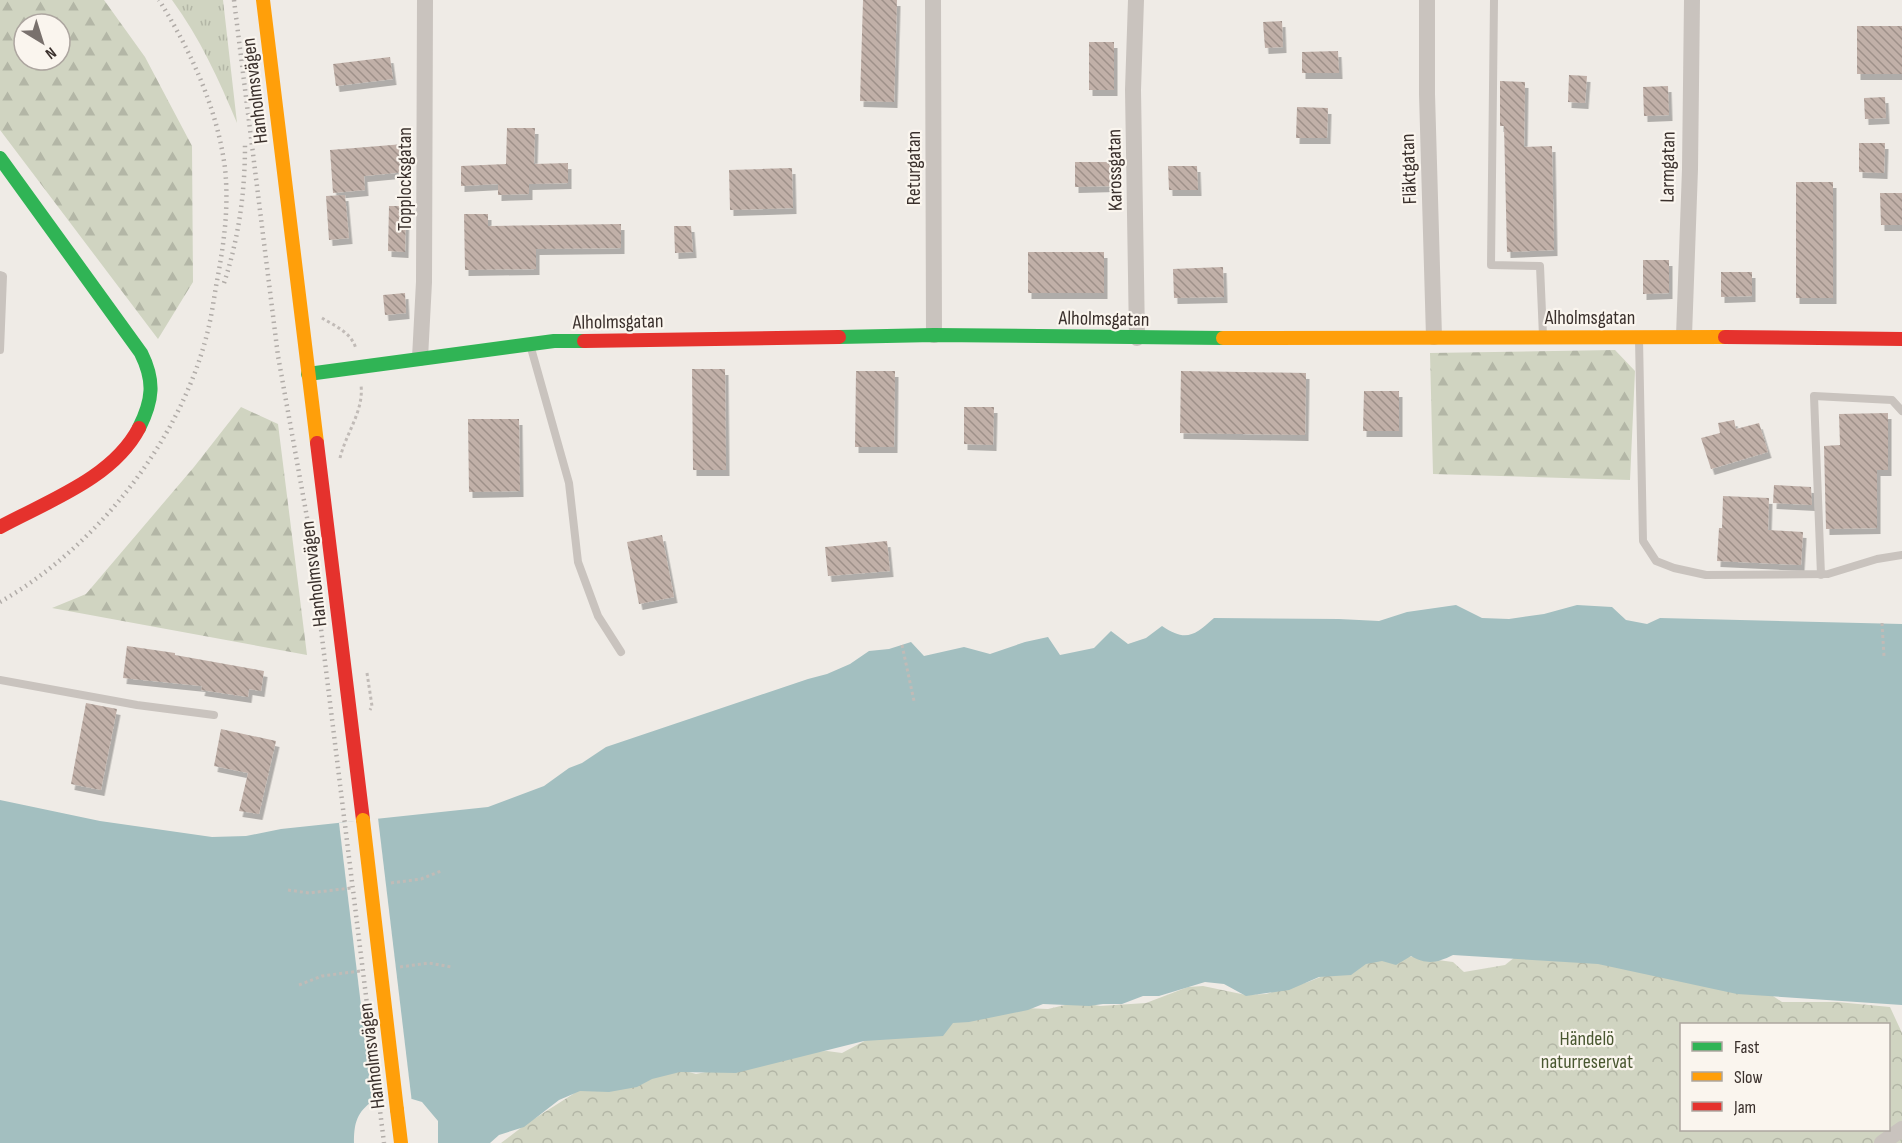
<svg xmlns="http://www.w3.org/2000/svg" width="1902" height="1143" viewBox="0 0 1902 1143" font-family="'Sofia Sans Condensed',sans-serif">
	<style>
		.grass { fill: url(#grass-tufts) }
		.forest { fill: url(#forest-firs); fill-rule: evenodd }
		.park { fill: url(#park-crowns); fill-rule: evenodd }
		.water { fill: #a3bfc0 }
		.pier { fill: #efebe6 }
		.building { fill: url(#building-back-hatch); filter: url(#shadow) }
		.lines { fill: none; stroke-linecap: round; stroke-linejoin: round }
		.path { stroke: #c1bbb7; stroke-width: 3; stroke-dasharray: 3 3; stroke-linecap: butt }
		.lane { stroke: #c9c3be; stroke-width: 8 }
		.street { stroke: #c9c3be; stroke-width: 16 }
		.fast { stroke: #30b455; stroke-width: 14 }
		.slow { stroke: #ff9f0a; stroke-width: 14 }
		.jam { stroke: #e5322d; stroke-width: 14 }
		.rail { stroke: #b1aca8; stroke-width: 4.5; stroke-dasharray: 1.5 4.5; stroke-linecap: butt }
		.slow-bridge { stroke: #ff9f0a; stroke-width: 14 }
		.labels { text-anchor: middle; stroke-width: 4.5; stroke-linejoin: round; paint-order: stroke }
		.street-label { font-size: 20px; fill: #3a302c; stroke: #faf5ee }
		.park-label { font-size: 20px; fill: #495730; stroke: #faf5ee }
	</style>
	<defs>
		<pattern id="grass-tufts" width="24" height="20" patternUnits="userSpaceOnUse" patternTransform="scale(1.5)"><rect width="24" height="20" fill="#d0d4c1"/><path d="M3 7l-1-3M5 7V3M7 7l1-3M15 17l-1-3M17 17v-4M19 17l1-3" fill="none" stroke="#b3b6a6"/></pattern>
		<pattern id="forest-firs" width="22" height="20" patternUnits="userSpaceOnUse" patternTransform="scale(1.5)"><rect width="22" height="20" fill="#d0d4c1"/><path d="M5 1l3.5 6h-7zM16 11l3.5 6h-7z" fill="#b3b6a6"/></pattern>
		<pattern id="park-crowns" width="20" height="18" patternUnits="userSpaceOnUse" patternTransform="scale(1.5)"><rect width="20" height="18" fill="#d0d4c1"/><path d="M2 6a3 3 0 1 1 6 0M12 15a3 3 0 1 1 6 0" fill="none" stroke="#b3b6a6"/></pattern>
		<pattern id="building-back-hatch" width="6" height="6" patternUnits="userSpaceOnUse" patternTransform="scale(1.5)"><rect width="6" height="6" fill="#c1b0a8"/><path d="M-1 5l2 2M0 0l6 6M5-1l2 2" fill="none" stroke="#9e9089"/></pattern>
		<filter id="shadow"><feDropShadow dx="3.5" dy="6" stdDeviation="0" flood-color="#0004"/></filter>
	</defs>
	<rect width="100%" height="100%" fill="#efebe6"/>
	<!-- grass -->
	<path class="grass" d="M172,0h51l14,123c-18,-43 -37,-85 -65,-123z"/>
	<!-- forest -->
	<path class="forest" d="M0,0h104l41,57 47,89 1,136 -35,57 -158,-209zM24,24h36v36h-36z
		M1615,350l20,21 -5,109 -197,-6 -3,-121z
		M241,407l37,17 29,231 -255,-47 34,-14 108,-127z"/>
	<!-- park -->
	<path class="park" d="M1392,954l61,8 11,10 41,-7 10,-8 57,-1 201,40 9,6h55l53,5 12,26v110h-1401l25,-19 55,-35 97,-20 18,5 111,-22 20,-1 15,2 28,-15 154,-30 24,1 21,-5 15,-1 16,3 46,-3 42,-16 15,-1 43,9 20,-1 42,-12 55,-22zM1682,1024h206v106h-206z"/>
	<!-- water -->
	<path class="water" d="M1456,605l26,13 27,1 35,-5 33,-9 35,2 14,13 21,4 13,-6 242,6v381l-165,-11 -139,-30 -145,-9c-16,8 -26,10 -42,1l-15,9 -14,-4 -16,3 -15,11 -32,2 -30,13 -43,6 -22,-12 -19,-2 -46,14h-16l-21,8h-19l-14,2 -46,-2 -15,6 -59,12 -16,1 -10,13 -79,5 -128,32 -56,-1 -28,7 -15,8 -28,5 -29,-1 -21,9 -35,27 -25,8 -9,8h-52v-22l-16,-19 -10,-3 -42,4c-14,11 -16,22 -16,40h-354v-343l100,21 112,16 34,-1 35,-7 207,-22 56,-21 25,-18 13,-5 24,-16 202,-68 19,-5 23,-10 19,-13 20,-2 22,-7 13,14 40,-9 26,7 35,-12 23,-5 12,18 34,-7 17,-17 17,13 18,-6 16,-12c24,16 32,10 52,-8l125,1 40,2 28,-9z"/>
	<!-- pier -->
	<path class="pier" d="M378,818l34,285 -39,2 -34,-282z"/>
	<!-- building -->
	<path class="building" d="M863,0h34l-3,102 -34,-1z
		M1282,21l1,26 -18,1 -2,-26z
		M1857,26h45v48h-45z
		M1089,42h25v48h-25z
		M1338,51l1,22h-37v-21z
		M390,57l3,22 -57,7 -3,-22z
		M1569,75l18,1 -2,27 -17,-1z
		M1500,81l25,1 -1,65 28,-1 2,104 -47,2 -3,-126h-4z
		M1668,86l1,29 -25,1 -1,-29z
		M1885,97l1,21 -21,1 -1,-21z
		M1297,107l31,1 -1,30h-31z
		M507,128h28l-1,36 34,-1v20l-39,1v10l-31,1v-11l-37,2v-20l45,-2z
		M1859,143h26l-1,30 -25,-1z
		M404,144l2,28 -42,4 1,14 -32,3 -3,-43z
		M1075,162h38v24l-38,1z
		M1168,166h29l1,24h-29z
		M792,168l1,40 -63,2 -1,-40z
		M1796,182h37v116h-37z
		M1880,193h22v32h-21z
		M345,195l4,43 -20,2 -3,-44z
		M389,206h17l-1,46 -17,-1z
		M464,214h24v12l133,-2v24l-85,1v20l-71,1z
		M674,226h17l2,26 -18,1z
		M1028,252h76v41h-76z
		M1643,260h26v33l-26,1z
		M1223,267l1,30 -50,1 -1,-29z
		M1721,272h31v24l-31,1z
		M405,293l1,20 -21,2 -2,-20z
		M692,369h33l1,101h-33z
		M856,371h39l-1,76h-39z
		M1181,371l125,2 -1,62 -125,-2z
		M1364,391h35v40h-36z
		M964,407h30l-1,38 -29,-1z
		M1888,413v57h-11v58l-51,1 -2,-83 16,-1 -1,-31z
		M468,419h51l1,72 -51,1z
		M1734,420l2,9 23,-6 9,29 -57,17 -10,-31 19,-5 -2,-10z
		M1774,485l37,2 1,18 -39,-2z
		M1723,496l46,2 -1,32 35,2 -2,33 -84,-4 2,-33h3z
		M662,535l12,62 -35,7 -12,-62z
		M887,541l3,30 -62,5 -3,-29z
		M127,646l48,7v2l89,16 -3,20 -12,-2 -1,8 -47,-7 1,-4 -79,-8z
		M86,703l31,6 -16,81 -30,-6z
		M221,729l55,12 -17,73 -20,-3 9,-38 -34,-7z"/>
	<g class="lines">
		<!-- path -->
		<path class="path" d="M322,318c13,8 30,15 34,31
			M340,458c6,-25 24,-47 21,-73
			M1882,623l2,33
			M902,645l12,56
			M367,673l5,33 -2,4
			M391,883l30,-4 20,-8
			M288,890l21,3 42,-5
			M400,967l29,-4 22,4
			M299,985l23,-9 38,-5"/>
		<!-- lane -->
		<path class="lane" d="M1494,0l-3,265 49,1 3,70
			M0,275l3,1 -3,74
			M1639,339l4,202 13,20 18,7 32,7 122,-1 49,-15 25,-4
			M531,348l38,135 9,79 20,54 23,36
			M1821,575l-7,-179 78,4 10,11
			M0,680l137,25 77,10"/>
		<!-- street -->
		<path class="street" d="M933,0l1,335
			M1136,0l-3,90 4,248
			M1427,0v94l7,243
			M1684,336l6,-167 2,-169
			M420,358l4,-76 1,-282
			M1882,1143l20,-14"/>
		<!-- fast -->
		<path class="fast" d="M0,158l141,195c14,28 12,47 -2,75
			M839,337l95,-2 289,3
			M308,374l246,-33h30"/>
		<!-- slow -->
		<path class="slow" d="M263,0l54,443
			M1223,338l502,-1
			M397,1110l4,33"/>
		<!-- jam -->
		<path class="jam" d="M1725,337l177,2
			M584,341l255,-4
			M317,443l46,377
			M0,527c48,-26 113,-49 139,-99"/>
		<!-- rail -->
		<path class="rail" d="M234,0l44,356 30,167 76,620
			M224,283c15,-46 21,-91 21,-138
			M0,602c97,-55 182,-163 208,-272 4,-16 6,-33 9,-49 7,-38 12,-73 8,-113 -8,-60 -34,-117 -66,-168"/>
		<!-- slow-bridge -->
		<path class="slow-bridge" d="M363,820l34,290"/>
	</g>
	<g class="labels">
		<!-- street labels -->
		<g class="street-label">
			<text transform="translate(254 91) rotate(-97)" y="7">Hanholmsvägen</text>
			<text transform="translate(1667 167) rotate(-89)" y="7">Larmgatan</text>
			<text transform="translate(913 168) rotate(-90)" y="7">Returgatan</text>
			<text transform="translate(1408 169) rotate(-92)" y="7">Fläktgatan</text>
			<text transform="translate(1114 170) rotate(-91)" y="7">Karossgatan</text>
			<text transform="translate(404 179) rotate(-90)" y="7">Topplocksgatan</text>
			<text x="1590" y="324">Alholmsgatan</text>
			<text transform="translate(1104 318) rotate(1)" y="7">Alholmsgatan</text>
			<text transform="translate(618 321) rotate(-1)" y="7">Alholmsgatan</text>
			<text transform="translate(313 574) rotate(-97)" y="7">Hanholmsvägen</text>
			<text transform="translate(371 1056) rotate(-97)" y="7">Hanholmsvägen</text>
		</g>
		<!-- park labels -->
		<g class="park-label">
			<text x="1587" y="1045">Händelö<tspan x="1587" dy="23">naturreservat</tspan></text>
		</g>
	</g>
	<!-- legend -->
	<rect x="1680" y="1023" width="210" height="108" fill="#faf5ee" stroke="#ada6a0" stroke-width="1.5"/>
	<rect x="1692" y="1042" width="30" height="9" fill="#30b455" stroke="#ada6a0" stroke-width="1.5"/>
	<text x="1734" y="1053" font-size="18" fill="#3a302c">Fast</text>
	<rect x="1692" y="1072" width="30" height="9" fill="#ff9f0a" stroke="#ada6a0" stroke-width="1.5"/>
	<text x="1734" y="1083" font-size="18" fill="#3a302c">Slow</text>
	<rect x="1692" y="1102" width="30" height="9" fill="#e5322d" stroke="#ada6a0" stroke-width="1.5"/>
	<text x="1734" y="1113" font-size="18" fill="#3a302c">Jam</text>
	<!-- north arrow -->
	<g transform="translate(42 42) rotate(142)"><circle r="28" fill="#faf5ee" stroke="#ada6a0" stroke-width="1.5"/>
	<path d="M0-4.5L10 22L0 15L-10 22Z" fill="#79716d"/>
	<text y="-9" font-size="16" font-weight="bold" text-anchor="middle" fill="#3a302c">N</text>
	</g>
</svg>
